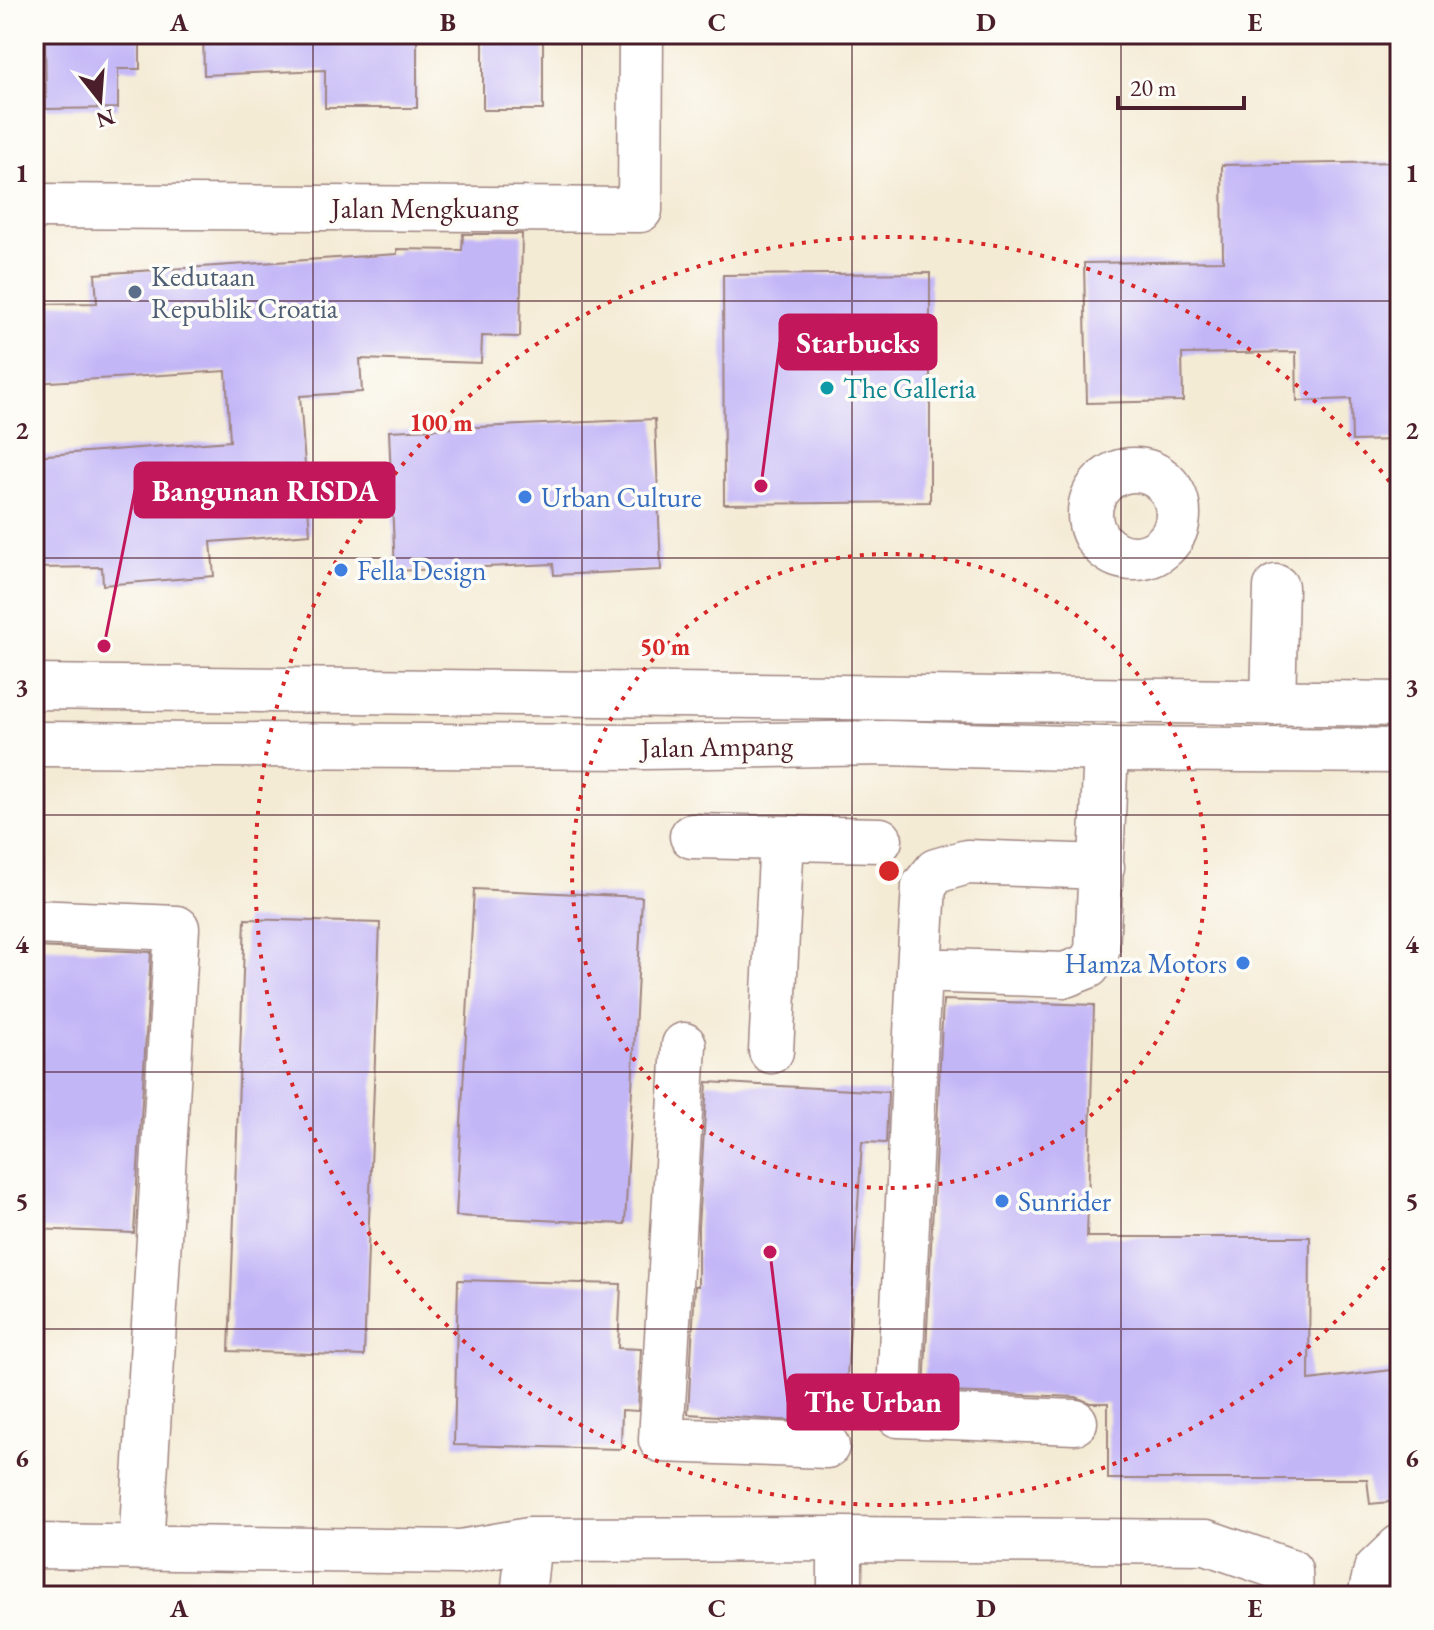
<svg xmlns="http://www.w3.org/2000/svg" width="1434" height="1630" viewBox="0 0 1434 1630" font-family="'EB Garamond',serif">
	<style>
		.building { fill: #c3b6f7 }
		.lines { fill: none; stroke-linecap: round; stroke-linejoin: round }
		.minor-casing { stroke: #9f8580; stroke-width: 47 }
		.major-casing { stroke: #9f8580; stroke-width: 47 }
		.minor { stroke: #fff; stroke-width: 44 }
		.major { stroke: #fff; stroke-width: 44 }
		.grid { fill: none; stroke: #4a1f2b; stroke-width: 2; stroke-opacity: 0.55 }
		.ring { fill: none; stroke: #d62828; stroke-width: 4; stroke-dasharray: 4 8 }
		.service-dot { fill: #5c6f8a; stroke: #fdfcf7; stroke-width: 3 }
		.culture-dot { fill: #0f9aa8; stroke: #fdfcf7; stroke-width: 3 }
		.shop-dot { fill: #3f7fe0; stroke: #fdfcf7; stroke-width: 3 }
		.labels { text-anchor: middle; stroke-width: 7; stroke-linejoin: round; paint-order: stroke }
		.street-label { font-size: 28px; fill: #4a1f2b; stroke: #fdfcf7 }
		.service-label { font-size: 28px; fill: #4e5e75; stroke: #fdfcf7; text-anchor: start }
		.culture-label { font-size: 28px; fill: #0d838f; stroke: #fdfcf7; text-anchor: start }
		.shop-label { font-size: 28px; fill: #366cbe; stroke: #fdfcf7; text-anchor: start }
		.centre { fill: #d62828; stroke: #fdfcf7; stroke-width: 4 }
		.ring-label { font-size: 24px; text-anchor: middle; font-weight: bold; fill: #d62828; stroke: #fdfcf7; stroke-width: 7; stroke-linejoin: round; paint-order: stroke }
		.leader { fill: none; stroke: #c2185b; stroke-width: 3 }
		.callout-dot { fill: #c2185b; stroke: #fdfcf7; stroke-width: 3 }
		.callout { fill: #c2185b; stroke: #c2185b; stroke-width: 3 }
		.callout-label { font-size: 30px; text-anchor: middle; font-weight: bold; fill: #fff }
		.neatline { fill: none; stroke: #4a1f2b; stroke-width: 3 }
		.grid-label { font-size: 26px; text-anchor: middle; font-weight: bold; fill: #4a1f2b }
	</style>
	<rect width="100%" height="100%" fill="#fdfcf7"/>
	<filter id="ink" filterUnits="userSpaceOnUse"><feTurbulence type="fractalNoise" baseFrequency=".0125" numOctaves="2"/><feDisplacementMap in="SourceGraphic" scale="16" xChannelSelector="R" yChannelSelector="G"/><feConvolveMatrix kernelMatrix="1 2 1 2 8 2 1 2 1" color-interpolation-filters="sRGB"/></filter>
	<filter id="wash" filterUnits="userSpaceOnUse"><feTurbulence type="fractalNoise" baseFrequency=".006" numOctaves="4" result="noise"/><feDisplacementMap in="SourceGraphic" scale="32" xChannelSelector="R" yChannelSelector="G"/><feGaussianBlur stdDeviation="1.8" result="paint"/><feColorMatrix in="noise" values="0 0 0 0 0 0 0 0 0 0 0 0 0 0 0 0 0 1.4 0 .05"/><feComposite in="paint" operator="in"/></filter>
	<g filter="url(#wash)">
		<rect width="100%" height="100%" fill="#f4ebd5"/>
		<g id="blocks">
			<!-- building -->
			<path class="building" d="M45,34h95v35h-22v39l-72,1z
				M203,34h214v74h-92v-38l-121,5z
				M483,34h60v76h-60z
				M1400,162v278l-48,1 -1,-42 -54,2 -1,-49 -114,2 1,47 -96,2 -3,-140 139,-2 -1,-96z
				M463,234h59l-2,103 -38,-1 -1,27 -121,-4 2,33 -62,4 10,138 -99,8 3,34 -111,9 -1,-18 -68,1v-112l196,-15 -4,-70 -192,12v-79l63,-1 -2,-29 302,-20v-5l65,1z
				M930,273v229l-206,2 -1,-229z
				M655,419l6,151 -107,5 -1,-11 -158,7 -6,-140z
				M474,889l168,8 -17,327 -169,-8z
				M245,919l135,4 -16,433 -135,-5z
				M34,947l117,5 -17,281 -100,-4z
				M943,1000l151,5 -7,232h223l-1,143 91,-11v132l-30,3 -3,-25h-259v-76h-18l-14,-6 -152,-6z
				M707,1082l181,10 -2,51 -24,-1 -18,282 -156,-10 7,-128h3v-59z
				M458,1280l163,4 -3,64 23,1 -3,62 -16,-1 -1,39 -167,-4z"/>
		</g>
	</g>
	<g filter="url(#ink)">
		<use href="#blocks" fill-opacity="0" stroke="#9f8580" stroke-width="2"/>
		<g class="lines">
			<defs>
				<path id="minor" d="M34,206l606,4 1,-176
					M1090 514a44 44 0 1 1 88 0a44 44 0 1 1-88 0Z
					M1273,703l3,-116
					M692,836l188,4
					M1102,867l-135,-5 -31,9 -12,15 -5,84 146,5 23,-9 9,-14 9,-203
					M34,922l143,6 -36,620
					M919,970l-21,445 177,7
					M684,1045l-23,395 166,6
					M771,1051l11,-213
					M34,1546l427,6 68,-12 311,-1 366,3 84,29 1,25
					M523,1596l6,-56
					M840,1596v-57
					M1370,1596l6,-26 24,-23"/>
				<path id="major" d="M34,687l1366,17
					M34,744l611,3 242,-4 219,6 294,2"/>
			</defs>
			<!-- minor casing -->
			<use href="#minor" class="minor-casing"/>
			<!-- major casing -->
			<use href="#major" class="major-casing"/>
			<!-- minor -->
			<use href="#minor" class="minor"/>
			<!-- major -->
			<use href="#major" class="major"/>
		</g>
	</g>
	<!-- grid -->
	<path class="grid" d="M313,34v1562M582,34v1562M852,34v1562M1121,34v1562M34,301h1366M34,558h1366M34,815h1366M34,1072h1366M34,1329h1366"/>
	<!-- distance rings -->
	<g class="ring">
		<circle cx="889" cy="871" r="317"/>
		<path d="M1399 1248A634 634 0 1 1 1399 494"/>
	</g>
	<!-- markers -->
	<circle class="service-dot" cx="135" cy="292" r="8"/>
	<circle class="culture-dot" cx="827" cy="388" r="8"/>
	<g class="shop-dot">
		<circle cx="525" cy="497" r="8"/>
		<circle cx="341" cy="570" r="8"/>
		<circle cx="1243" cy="963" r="8"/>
		<circle cx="1002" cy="1201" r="8"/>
	</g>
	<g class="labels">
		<!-- street labels -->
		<g class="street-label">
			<text x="425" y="218">Jalan Mengkuang</text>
			<text transform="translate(717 746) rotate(-1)" y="10">Jalan Ampang</text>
		</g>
		<!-- service labels -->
		<g class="service-label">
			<text x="151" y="286">Kedutaan<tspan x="151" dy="32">Republik Croatia</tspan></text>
		</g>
		<!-- culture labels -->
		<g class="culture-label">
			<text x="843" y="398">The Galleria</text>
		</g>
		<!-- shop labels -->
		<g class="shop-label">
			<text x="541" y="507">Urban Culture</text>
			<text x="357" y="580">Fella Design</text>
			<text x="1227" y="973" text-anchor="end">Hamza Motors</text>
			<text x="1018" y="1211">Sunrider</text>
		</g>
	</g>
	<circle cx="889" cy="871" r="12" class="centre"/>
	<g class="ring-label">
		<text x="441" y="431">100 m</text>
		<text x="665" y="655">50 m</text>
	</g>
	<!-- callouts -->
	<path class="leader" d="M761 486L780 342M104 646L135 490M770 1252L788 1402"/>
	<g class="callout-dot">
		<circle cx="761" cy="486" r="8"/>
		<circle cx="104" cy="646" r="8"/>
		<circle cx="770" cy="1252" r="8"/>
	</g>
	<g class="callout">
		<rect x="780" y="315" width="156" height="54" rx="8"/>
		<rect x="135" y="463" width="259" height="54" rx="8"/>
		<rect x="788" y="1375" width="170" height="54" rx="8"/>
	</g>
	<g class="callout-label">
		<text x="858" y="353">Starbucks</text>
		<text x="265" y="501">Bangunan RISDA</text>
		<text x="873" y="1412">The Urban</text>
	</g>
	<!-- margin -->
	<rect width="1434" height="1630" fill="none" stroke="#fdfcf7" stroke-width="88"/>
	<!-- north arrow -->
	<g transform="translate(100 100) rotate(163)" stroke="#fdfcf7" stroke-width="6" paint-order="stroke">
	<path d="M0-6L14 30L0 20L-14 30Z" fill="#4a1f2b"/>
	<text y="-12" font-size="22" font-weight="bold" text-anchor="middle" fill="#4a1f2b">N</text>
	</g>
	<!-- scale -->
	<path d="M1118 96v12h126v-12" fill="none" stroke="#4a1f2b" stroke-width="4"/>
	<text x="1130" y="96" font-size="24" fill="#4a1f2b" stroke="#fdfcf7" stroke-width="6" paint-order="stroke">20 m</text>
	<rect x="44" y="44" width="1346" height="1542" class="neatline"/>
	<g class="grid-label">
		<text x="179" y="31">A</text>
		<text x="448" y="31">B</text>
		<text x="717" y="31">C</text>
		<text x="986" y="31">D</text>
		<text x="1255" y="31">E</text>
		<text x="22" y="182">1</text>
		<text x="1412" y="182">1</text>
		<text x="22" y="439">2</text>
		<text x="1412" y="439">2</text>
		<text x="22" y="696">3</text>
		<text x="1412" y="696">3</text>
		<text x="22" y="953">4</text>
		<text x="1412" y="953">4</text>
		<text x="22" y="1210">5</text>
		<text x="1412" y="1210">5</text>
		<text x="22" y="1467">6</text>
		<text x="1412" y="1467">6</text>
		<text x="179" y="1617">A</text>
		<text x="448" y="1617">B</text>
		<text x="717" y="1617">C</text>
		<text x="986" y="1617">D</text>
		<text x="1255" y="1617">E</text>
	</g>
</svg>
